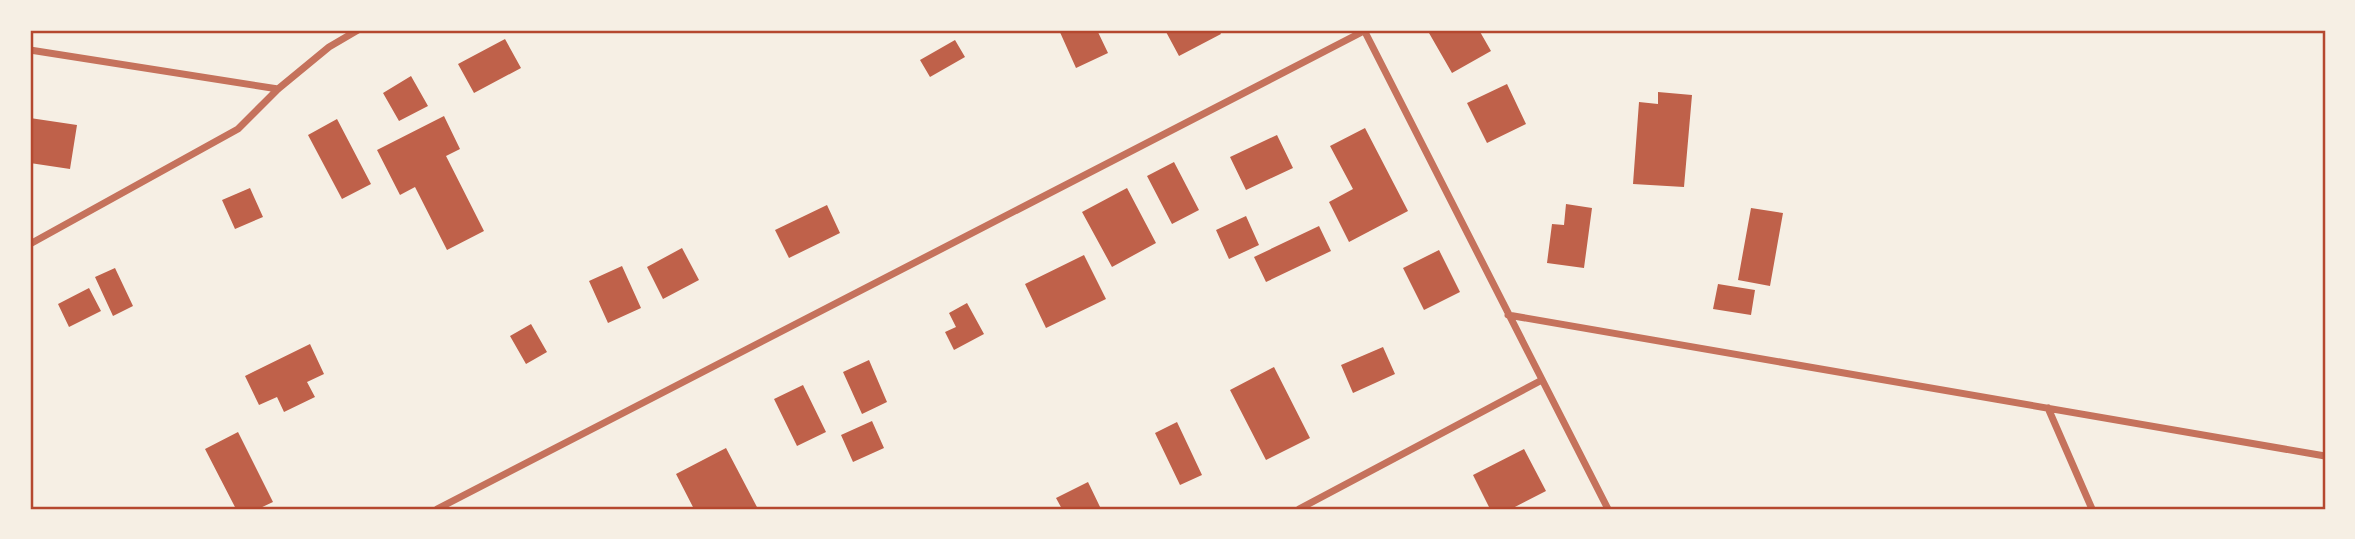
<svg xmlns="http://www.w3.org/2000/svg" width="2355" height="539" viewBox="0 0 2355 539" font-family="Mulish,sans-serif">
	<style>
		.building { fill: #bf614a }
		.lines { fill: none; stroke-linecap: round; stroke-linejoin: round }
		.minor { stroke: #c5725c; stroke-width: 7 }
		.neatline { fill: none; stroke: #b5482f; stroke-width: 2.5 }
	</style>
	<rect width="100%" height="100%" fill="#f6efe4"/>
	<!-- building -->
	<path class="building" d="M1059,30h38l11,23 -32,15z
		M1165,30h54l2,4 -42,22z
		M1435,30h44l12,21 -39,22 -23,-40z
		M505,39l16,29 -47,25 -16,-29z
		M955,40l10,17 -35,20 -10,-17z
		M411,76l17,30 -29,15 -16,-28z
		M1507,84l19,40 -39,19 -20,-40z
		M1658,92l34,3 -8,92 -51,-3 6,-82 19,2z
		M444,116l16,33 -14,7 38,75 -37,19 -32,-63 -15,8 -23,-45z
		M30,118l47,7 -7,44 -40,-6z
		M337,119l34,65 -29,15 -34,-64z
		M1365,128l43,83 -59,31 -20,-40 24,-13 -23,-43z
		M1277,135l16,33 -47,22 -16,-33z
		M1174,162l25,48 -27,14 -25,-48z
		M250,188l13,29 -28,12 -13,-29z
		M1127,188l29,55 -44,24 -30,-55z
		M1566,204l26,4 -8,60 -37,-5 5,-39 12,1z
		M827,205l13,28 -51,25 -14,-28z
		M1751,208l32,5 -13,73 -32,-6z
		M1246,216l13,29 -30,14 -13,-29z
		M1319,226l12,25 -65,31 -12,-25z
		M682,248l17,32 -36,19 -16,-32z
		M1439,250l21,42 -36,18 -21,-42z
		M1084,255l22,44 -60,29 -21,-44z
		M622,266l19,42 -33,15 -19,-42z
		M115,268l18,38 -20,10 -18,-39z
		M1718,284l37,6 -4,25 -38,-6z
		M89,288l12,23 -32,16 -11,-23z
		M967,303l17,31 -30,16 -9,-18 11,-5 -7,-14z
		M531,324l16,28 -21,12 -16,-28z
		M310,344l14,30 -17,8 8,15 -31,15 -7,-15 -18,8 -14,-29z
		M1383,347l12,27 -42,19 -12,-28z
		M869,360l18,42 -25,12 -19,-42z
		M1274,367l36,71 -44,22 -36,-70z
		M803,385l23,47 -29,14 -23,-47z
		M872,421l12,27 -31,14 -12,-27z
		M1177,422l25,53 -22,10 -25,-52z
		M238,432l35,70 -15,7h-22l-31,-60z
		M726,448l32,61h-64l-18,-35z
		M1524,449l22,42 -35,18h-21l-17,-34z
		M1088,482l13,27h-39l-6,-11z"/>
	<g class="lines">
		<!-- minor -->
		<path class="minor" d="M1364,30l244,479
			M30,50l248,39
			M30,244l208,-115 40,-40 51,-42 29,-17
			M1508,315l817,141
			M2048,408l44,101
			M437,509l927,-478
			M1299,509l243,-129"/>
	</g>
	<!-- border -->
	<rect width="2355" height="539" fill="none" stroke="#f6efe4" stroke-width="63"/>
	<rect x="32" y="32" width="2292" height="476" class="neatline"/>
</svg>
